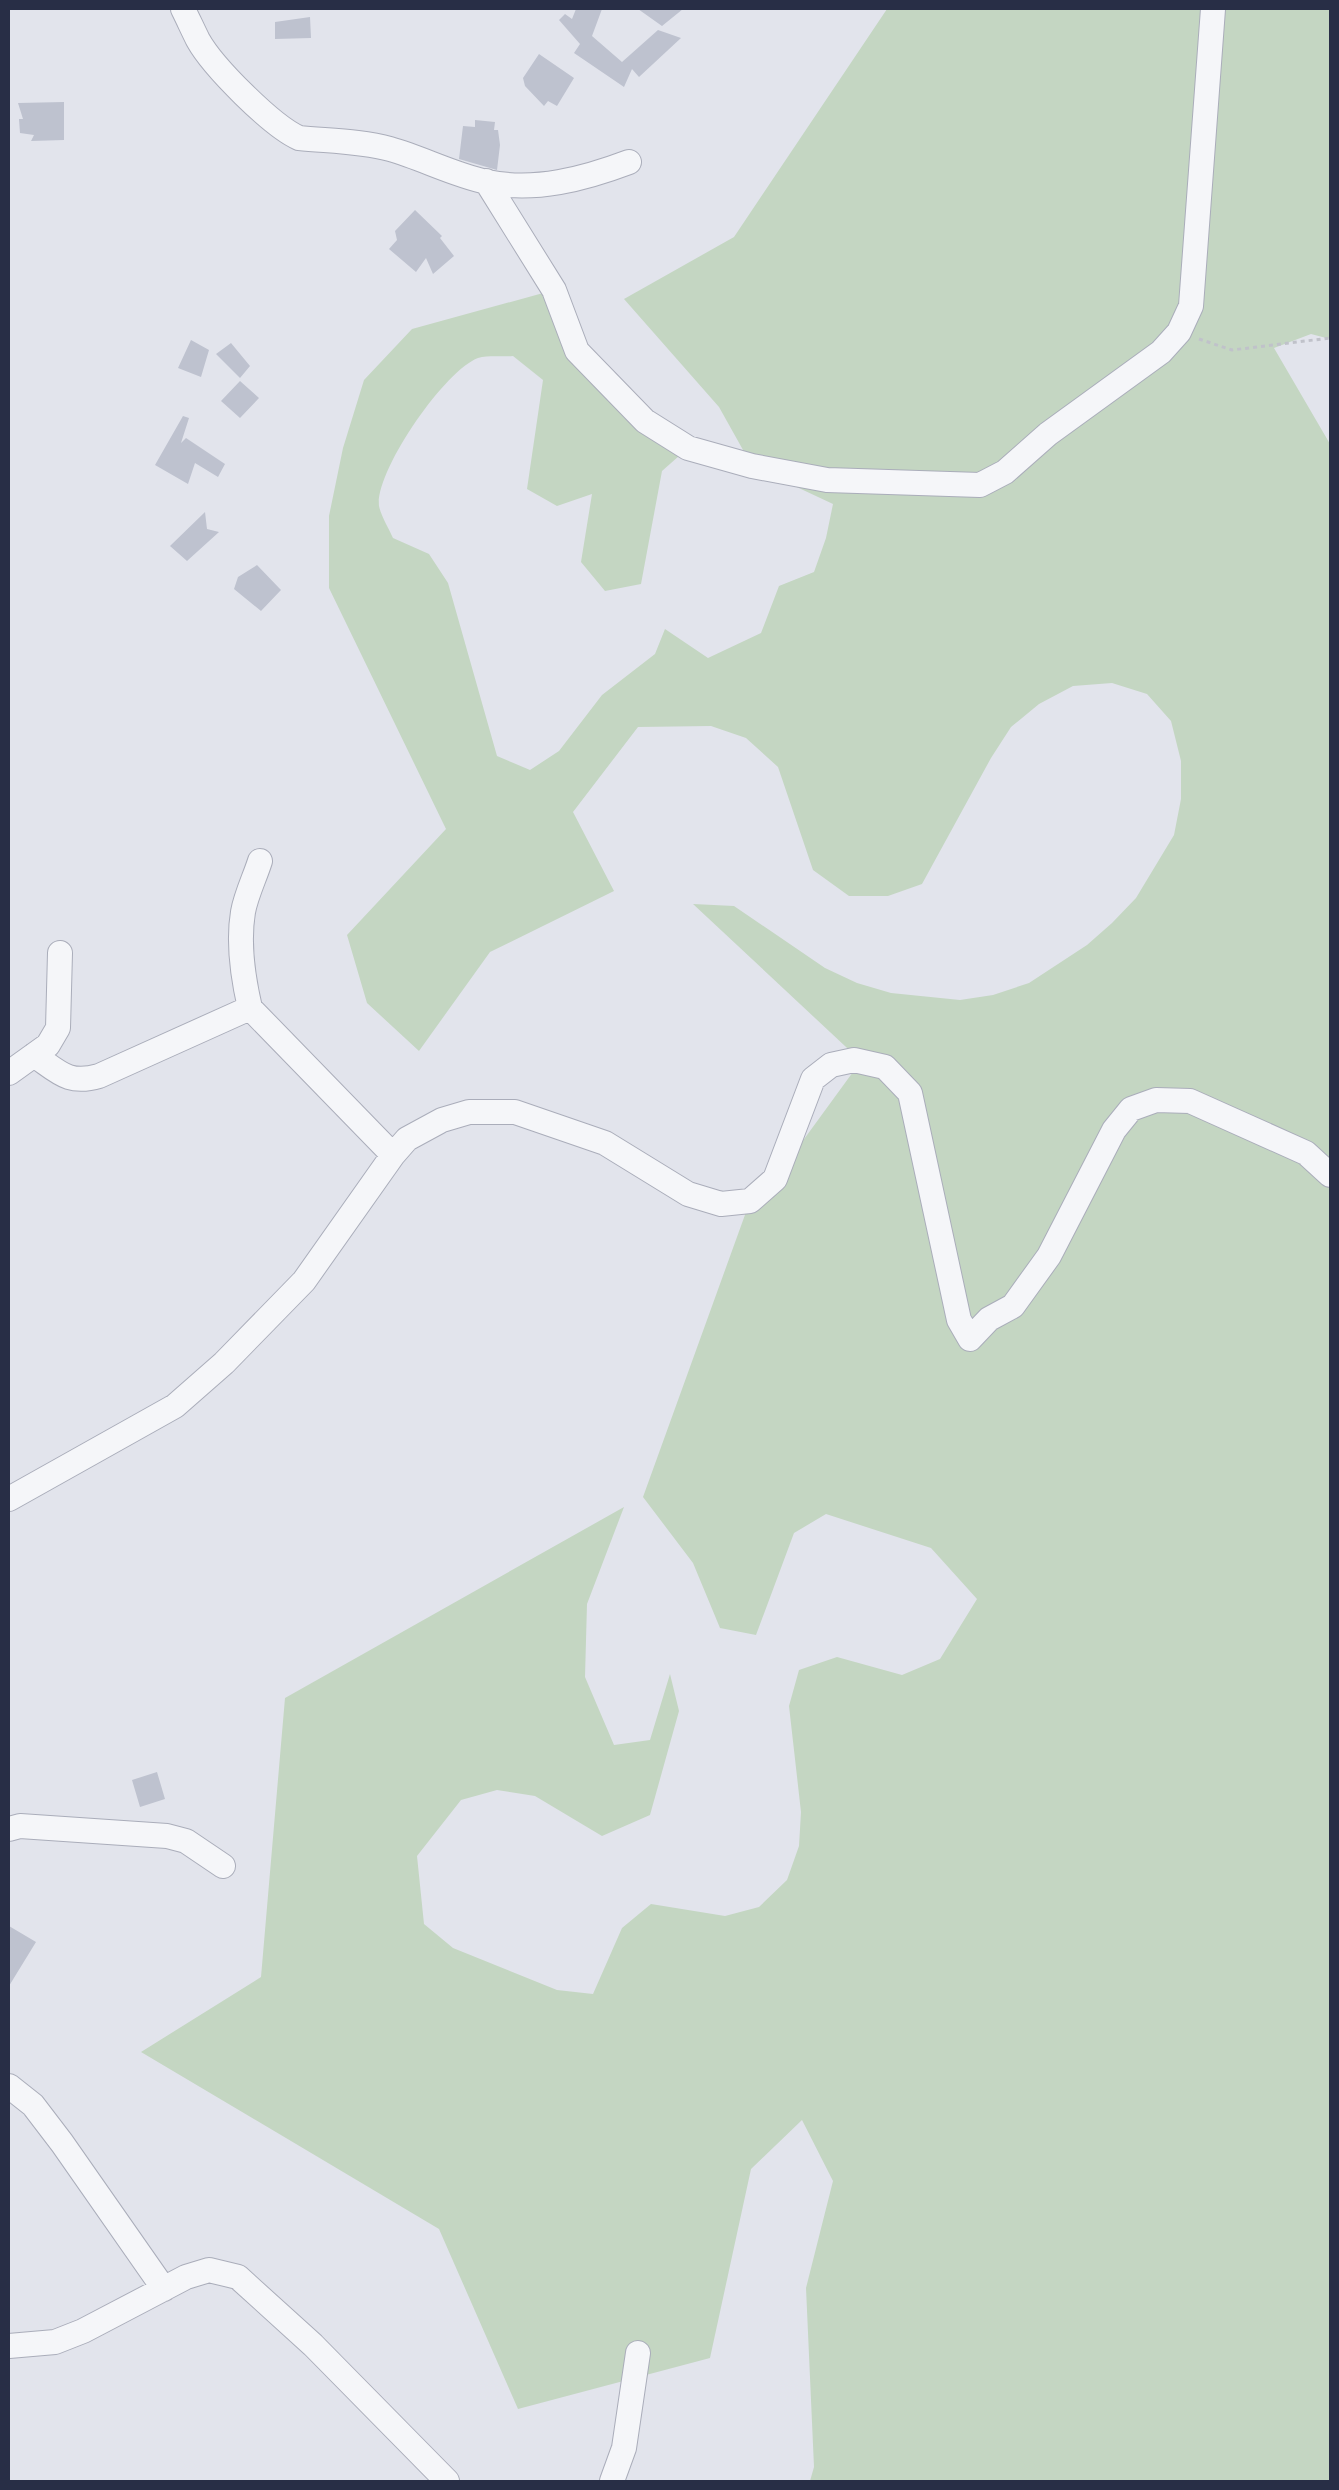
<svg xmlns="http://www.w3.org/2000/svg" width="1339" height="2490" viewBox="0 0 1339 2490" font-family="Mulish,sans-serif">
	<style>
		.green { fill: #c4d6c2 }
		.building { fill: #bec2cf }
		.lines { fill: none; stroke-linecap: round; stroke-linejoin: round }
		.minor-casing { stroke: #aaadba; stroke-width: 26 }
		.path { stroke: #c0c2ca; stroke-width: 3; stroke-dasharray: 4 4; stroke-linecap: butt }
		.minor { stroke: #f5f6f9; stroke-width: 24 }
	</style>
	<rect width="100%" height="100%" fill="#e2e4ec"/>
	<!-- green -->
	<path class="green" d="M887,9h443v330l-19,-5 -37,14 56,96v2037h-520l4,-14 -8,-179 27,-107 -31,-61 -51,49 -41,189 -192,51 -79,-180 -298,-177 120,-75 24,-279 339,-191 -37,97 -2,73 29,68 36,-5 20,-66 9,37 -29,104 -48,21 -67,-40 -38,-6 -36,10 -44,56 7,68 29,24 104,42 36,4 29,-66 29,-24 74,12 34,-9 28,-27 12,-34 2,-34 -12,-106 10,-36 38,-13 65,18 38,-16 37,-60 -46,-51 -105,-34 -32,19 -38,102 -36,-7 -27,-65 -50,-66 107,-296 25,-22 86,-118 -168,-157 41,2 91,62 32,15 34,10 69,7 33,-5 36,-12 58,-38 25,-22 24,-25 38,-63 7,-36v-38l-10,-40 -24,-27 -35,-11 -39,3 -34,18 -28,23 -20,31 -69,126 -34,12h-39l-36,-26 -35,-103 -32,-29 -35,-12 -73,1 -65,85 41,79 -124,61 -71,99 -52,-48 -20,-68 99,-106 -117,-241v-72l14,-68 21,-68 48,-51 142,-39 23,61 111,97 -26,23 -21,113 -36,7 -24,-29 11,-68 -35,12 -30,-17 16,-109 -30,-24c-10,1 -25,-1 -35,2 -33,12 -103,113 -99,148 2,10 10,23 14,32l36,16 19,29 49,173 33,14 29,-19 43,-56 53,-41 10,-25 43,29 53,-25 18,-47 35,-14 12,-34 7,-34 -81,-38 -33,-59 -95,-108 110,-62z"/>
	<!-- building -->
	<path class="building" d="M576,9h26l-10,27 30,26 36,-32 23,8 -42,39 -7,-8 -8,18 -50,-34 6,-9 -21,-24 6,-6 7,5z
		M638,9h45l-21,17z
		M310,17l1,21 -36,1v-17z
		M539,54l35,24 -17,28 -9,-5 -4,5 -19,-20 -2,-8z
		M64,102v38l-33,1 3,-6 -14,-2 -1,-14h4l-5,-16z
		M475,120l20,2 -1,8h4l2,15 -3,25 -38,-11 4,-33 12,1z
		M415,210l27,26 -2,2 14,18 -21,18 -7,-16 -10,14 -27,-23 8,-9 -2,-9z
		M191,340l18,10 -8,27 -23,-9z
		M231,343l19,23 -10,12 -24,-24z
		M240,381l19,17 -19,20 -19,-17z
		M183,416l6,2 -8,25 5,-5 39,26 -7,13 -23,-14 -7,21 -33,-19z
		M205,512l2,17 12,3 -32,29 -17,-15z
		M257,565l24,25 -20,21 -27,-22 4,-12z
		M157,1772l8,27 -25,8 -8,-27z
		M9,1926l27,16 -27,44z"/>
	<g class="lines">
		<defs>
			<path id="minor" d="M183,9c5,10 10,21 15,31 15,27 74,86 101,98 30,3 62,3 91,11 32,9 64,26 97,33 48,10 97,-3 142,-20
				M486,181l68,109 23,61 68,70 43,27 64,18 75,14 153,5 25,-13 43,-38 113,-82 18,-20 12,-26 22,-297
				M260,861c-5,16 -14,34 -17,51 -5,30 0,66 7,96l143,147
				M34,1055c25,17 34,30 65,21l151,-68
				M9,1073l39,-28 10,-17 2,-75
				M9,1499l166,-93 49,-43 80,-82 89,-126 14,-16 35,-19 27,-8h46l90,31 83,51 33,10 29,-3 25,-22 38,-100 18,-14 23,-5 31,7 25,26 49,227 11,19 19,-20 24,-13 36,-50 65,-126 17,-21 25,-9 34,1 116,52 24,22
				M9,1829l11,-3 147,10 19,5 37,25
				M9,2086l24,19 29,38 102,146
				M9,2346l46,-4 28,-11 103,-54 23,-7 29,7 75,68 134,136
				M612,2481l12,-33 14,-95"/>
		</defs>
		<!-- minor casing -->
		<use href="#minor" class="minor-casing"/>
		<!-- path -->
		<path class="path" d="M1199,339l33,11 98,-12"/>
		<!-- minor -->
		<use href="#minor" class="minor"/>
	</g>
	<!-- border -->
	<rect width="1339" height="2490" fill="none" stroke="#282e46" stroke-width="20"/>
</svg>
